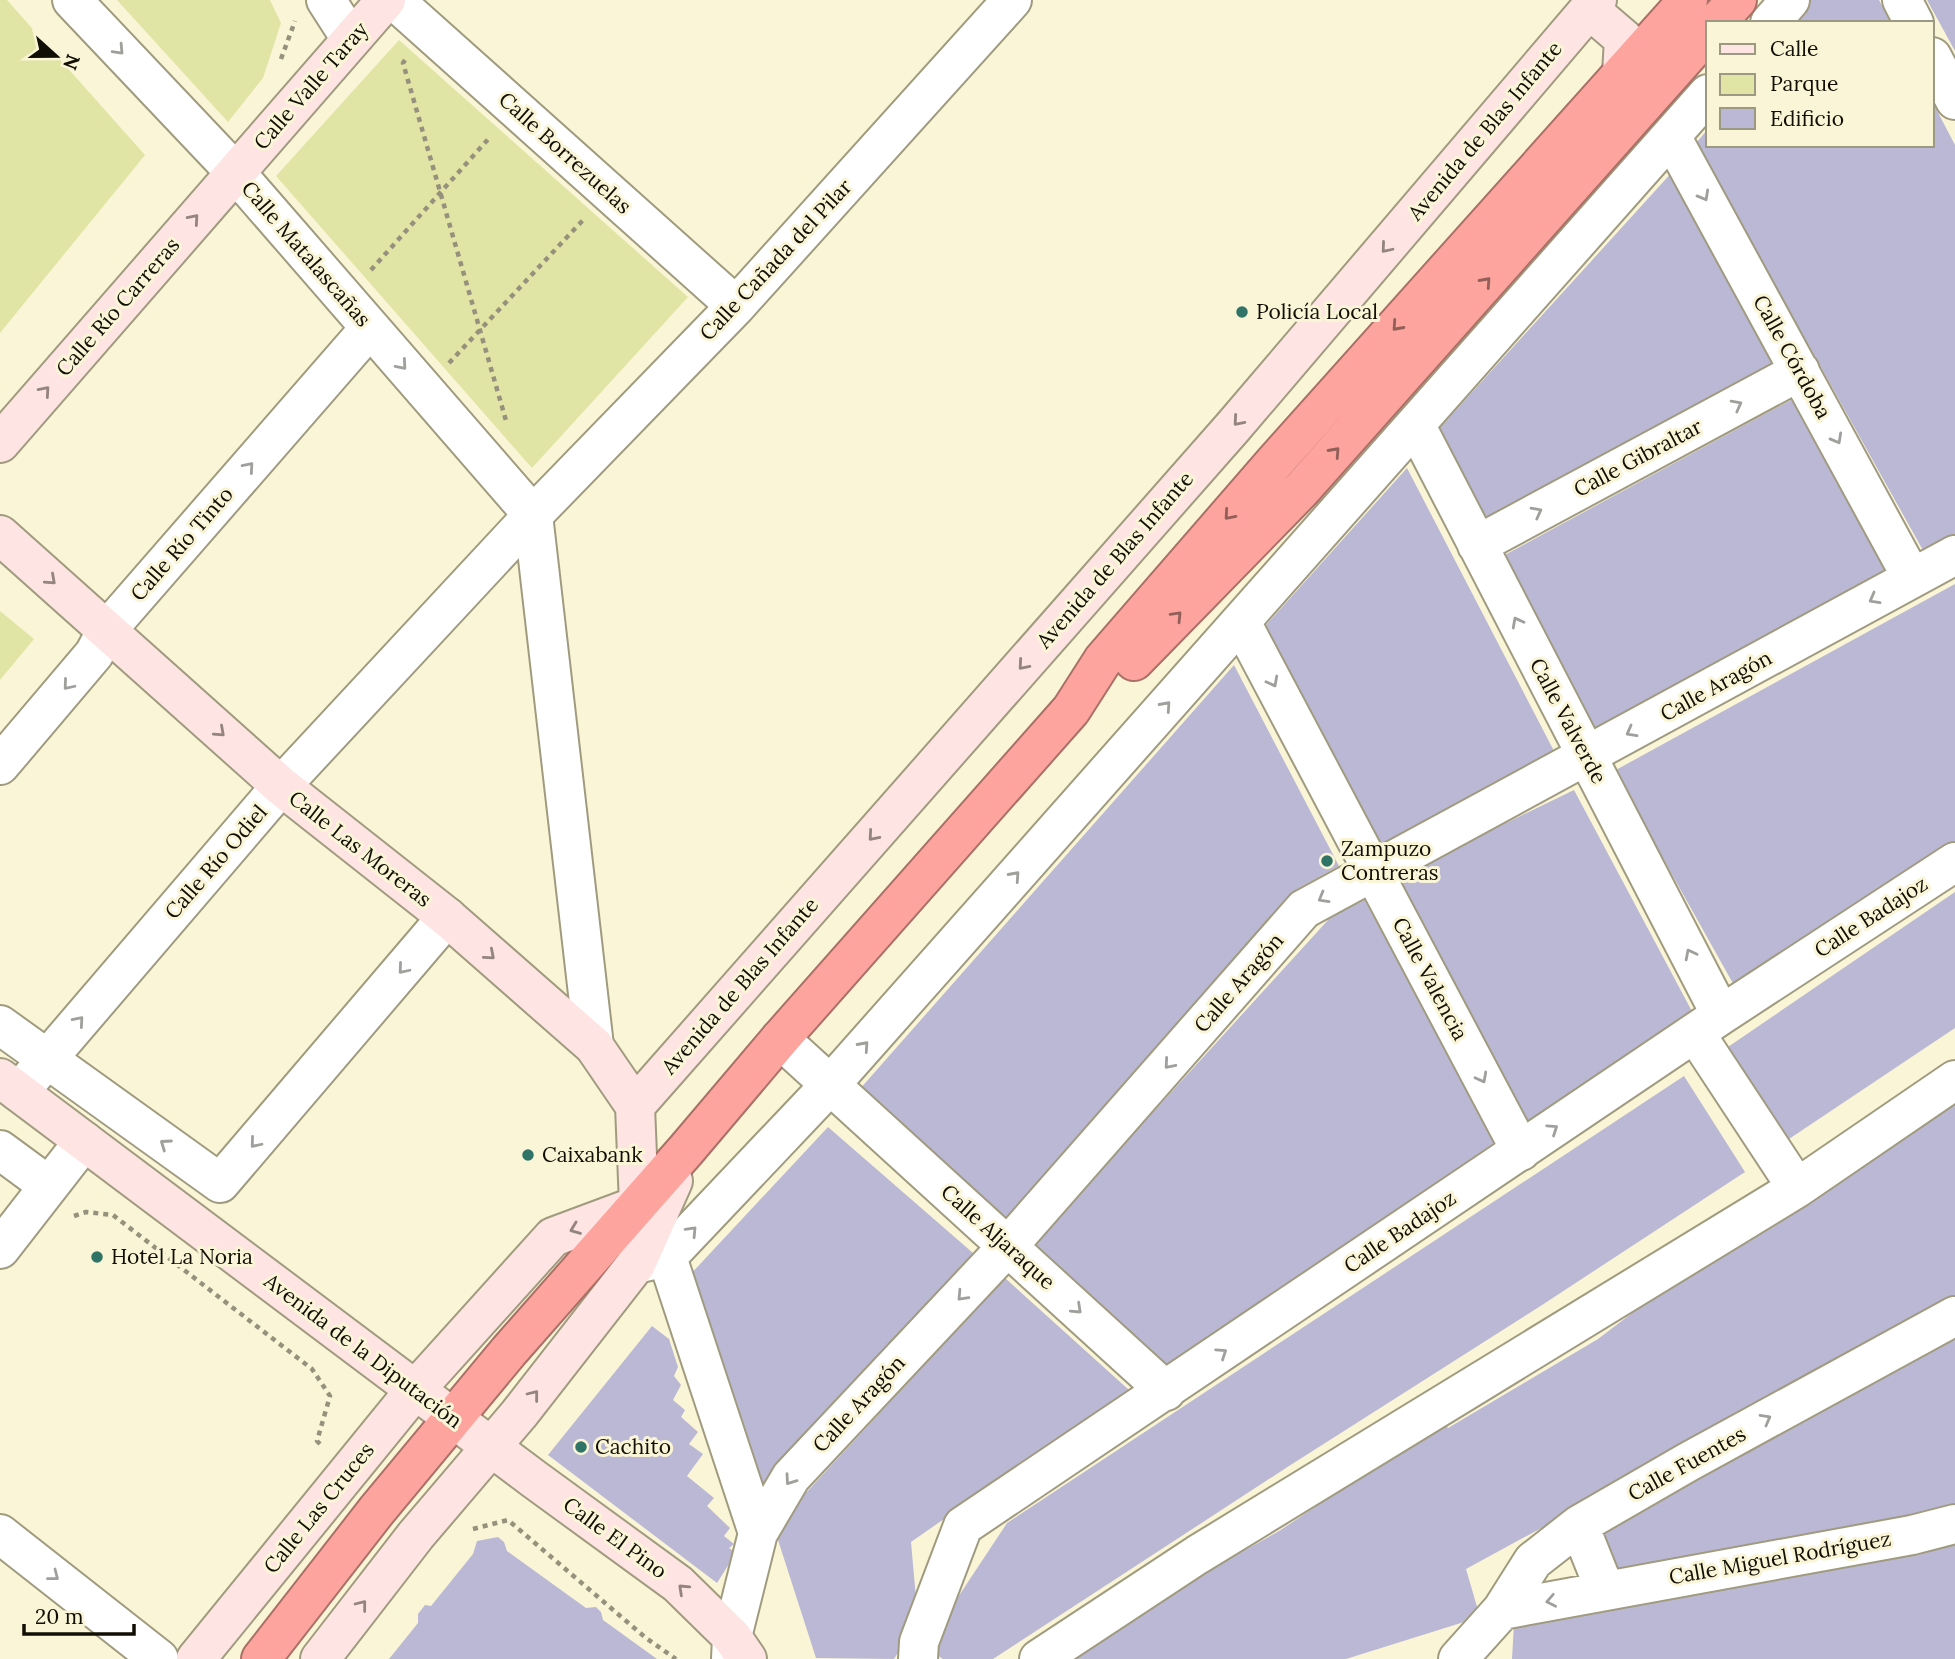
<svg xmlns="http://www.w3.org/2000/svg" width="1955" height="1659" viewBox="0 0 1955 1659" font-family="Lora,serif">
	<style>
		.green { fill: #e0e5a5 }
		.building { fill: #bab8d5 }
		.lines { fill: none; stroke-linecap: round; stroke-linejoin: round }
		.street-casing { stroke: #a09b7f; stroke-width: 42 }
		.secondary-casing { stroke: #a09b7f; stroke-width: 42 }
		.highway-casing { stroke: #a97068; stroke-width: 42 }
		.path { stroke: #95917c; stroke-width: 4.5; stroke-dasharray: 5 5; stroke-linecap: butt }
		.street { stroke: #fff; stroke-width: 38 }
		.secondary { stroke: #fee4e2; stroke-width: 38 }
		.highway { stroke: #fca49d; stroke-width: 38 }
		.oneway { stroke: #9f9f9b }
		.oneway2 { stroke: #93847f }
		.oneway3 { stroke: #926059 }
		.poi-dot { fill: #307467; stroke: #faf5d7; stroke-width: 2.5 }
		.labels { text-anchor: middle; stroke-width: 6; stroke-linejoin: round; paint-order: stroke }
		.street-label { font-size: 21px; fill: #100e05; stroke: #faf5d7 }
		.poi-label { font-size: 21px; fill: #100e05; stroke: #faf5d7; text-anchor: start }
	</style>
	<rect width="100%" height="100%" fill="#faf5d7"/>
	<!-- green -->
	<path class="green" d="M0,0h7l138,155 -145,178z
		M117,0h153l11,23 -18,55 -35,44z
		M399,40l289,257 -156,171 -256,-292z
		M0,611l34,28 -34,41z"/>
	<!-- building -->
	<path class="building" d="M1810,0h69l12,23h-101z
		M1927,0h28v51z
		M1932,101l23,44v391l-30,18 -229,-411 12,-14v16h224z
		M1674,170l106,189 -299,163 -46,-89z
		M1800,395l87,177 -291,163 -95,-178z
		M1407,468l147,283 -175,98 -114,-223z
		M1955,584v258l-220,145 -121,-216z
		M1234,665l105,201 -42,23 -292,330 -146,-129z
		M1574,790l121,227 -168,107 -129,-242 44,-28z
		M1955,892v136l-169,113 -61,-92z
		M1364,899l132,243 -331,226 -133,-123 297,-326z
		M1684,1076l61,96 -206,135 -250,159 -296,193h-50l-18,-12 82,-124z
		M1955,1103v200l-489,266 14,48 -134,42h-290l33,-22 190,-106 127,-84 36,-30 6,11 150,-89 59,-45z
		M828,1127l145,126 -212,236 -73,-212z
		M1005,1278l124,112 -218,152 7,79 -24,38 -78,-1 -38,-118 11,-29z
		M652,1326l17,13 9,28 -4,9 7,9 -8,15 12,10 -4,7 17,15 -9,12 14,10 -16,22 27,22 -7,8 23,22 -6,8 10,8 -5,4 7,5 -19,30 -169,-128z
		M1955,1333v175l-336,72 -18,-46 187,-114z
		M498,1537l6,5 3,9 79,57 10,-1 5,5 2,8 54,39h-268l29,-36v-9l7,-9 6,1 42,-52 4,-13z
		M1955,1538v121h-443l2,-36z"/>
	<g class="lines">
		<defs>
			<path id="street" d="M72,0l163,172 298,343
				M326,0l25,39
				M394,0l342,306
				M1902,0l12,23
				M1770,23l20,-23
				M1932,57l23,43
				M1671,136l241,442
				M1416,426l305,589
				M533,515l61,531
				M1477,545l323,-174
				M1241,622l280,529
				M0,765l94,-111 13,-24 263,-302
				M0,1025l220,158 227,-266
				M1695,1033l102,155
				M780,1039l386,352
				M19,1092l262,-306 252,-271 203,-209 276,-306
				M0,1150l49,36
				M0,1249l84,-108
				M667,1257l91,276
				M636,1264l31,-7 163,-172 878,-991
				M1579,1525l26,65
				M0,1534l159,125
				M1502,1610l410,-75 43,-11
				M731,1659l1,-22 26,-104 33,-56 217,-231 296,-337 651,-354
				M918,1659l1,-17 44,-116 758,-511 234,-153
				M1039,1659l158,-104 600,-367 158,-108
				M1458,1659l44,-49 31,-49 46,-36 109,-63 267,-146"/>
			<path id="secondary" d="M1589,9l35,30 -2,35
				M0,443l386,-443
				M0,535l281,251 166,131 147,129 41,60 4,99 -86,32 -138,153 -219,269
				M0,1078l534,401 144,105 54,53 15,22
				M635,1106l598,-679 364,-427
				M320,1659l96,-124 103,-121 117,-150 37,-83"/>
			<path id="highway" d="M1716,23l21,-23
				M1134,661l168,-172 406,-457
				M261,1659l116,-149 132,-159 177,-201 94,-111 291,-329 32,-50 170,-196 415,-464"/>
		</defs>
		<!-- street casing -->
		<use href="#street" class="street-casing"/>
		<!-- secondary casing -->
		<use href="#secondary" class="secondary-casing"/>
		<!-- highway casing -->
		<use href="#highway" class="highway-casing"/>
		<!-- path -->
		<path class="path" d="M281,59l14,-38
			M405,60l-2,3 104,361
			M371,270l120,-134
			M449,363l135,-144
			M74,1216l12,-4 27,3 199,154 18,27 -13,45 4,4
			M473,1529l35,-9 138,118 30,21"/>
		<!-- street -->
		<use href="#street" class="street"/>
		<!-- secondary -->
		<use href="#secondary" class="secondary"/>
		<!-- highway -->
		<use href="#highway" class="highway"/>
	</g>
	<!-- one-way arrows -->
	<defs><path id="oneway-chevron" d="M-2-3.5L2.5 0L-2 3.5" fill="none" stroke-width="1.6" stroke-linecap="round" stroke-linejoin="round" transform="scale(1.75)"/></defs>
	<g class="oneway">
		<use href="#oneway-chevron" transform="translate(119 50) rotate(47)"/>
		<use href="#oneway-chevron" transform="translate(1704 196) rotate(61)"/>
		<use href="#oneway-chevron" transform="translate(402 365) rotate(49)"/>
		<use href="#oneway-chevron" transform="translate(1737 405) rotate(-28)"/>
		<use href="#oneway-chevron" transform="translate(1837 439) rotate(61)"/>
		<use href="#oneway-chevron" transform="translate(249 467) rotate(-49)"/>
		<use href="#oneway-chevron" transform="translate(1537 512) rotate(-28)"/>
		<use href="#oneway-chevron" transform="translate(1874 599) rotate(151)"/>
		<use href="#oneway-chevron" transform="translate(1517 622) rotate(-118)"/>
		<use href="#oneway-chevron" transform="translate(1273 682) rotate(62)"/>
		<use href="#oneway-chevron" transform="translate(68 685) rotate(130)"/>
		<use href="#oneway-chevron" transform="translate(1166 706) rotate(-48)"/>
		<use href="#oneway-chevron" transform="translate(1631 732) rotate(151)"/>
		<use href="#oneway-chevron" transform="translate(1015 876) rotate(-48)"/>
		<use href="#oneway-chevron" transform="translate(1323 898) rotate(150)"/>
		<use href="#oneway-chevron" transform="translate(1690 954) rotate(-117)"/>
		<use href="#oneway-chevron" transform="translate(403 969) rotate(130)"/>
		<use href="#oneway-chevron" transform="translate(79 1021) rotate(-49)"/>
		<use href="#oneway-chevron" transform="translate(864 1046) rotate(-48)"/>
		<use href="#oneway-chevron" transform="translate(1169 1064) rotate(131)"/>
		<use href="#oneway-chevron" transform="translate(1482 1078) rotate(62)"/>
		<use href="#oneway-chevron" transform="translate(1553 1129) rotate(-34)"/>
		<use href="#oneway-chevron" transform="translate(255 1143) rotate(130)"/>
		<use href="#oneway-chevron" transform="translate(165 1144) rotate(-145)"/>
		<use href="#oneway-chevron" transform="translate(692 1231) rotate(-47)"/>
		<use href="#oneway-chevron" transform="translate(962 1296) rotate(133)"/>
		<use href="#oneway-chevron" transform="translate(1077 1309) rotate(43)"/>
		<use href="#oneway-chevron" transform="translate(1222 1353) rotate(-34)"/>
		<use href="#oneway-chevron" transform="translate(1766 1419) rotate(-29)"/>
		<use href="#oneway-chevron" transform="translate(790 1480) rotate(125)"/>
		<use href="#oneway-chevron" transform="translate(54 1576) rotate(38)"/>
		<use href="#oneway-chevron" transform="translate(1551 1601) rotate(169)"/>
	</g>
	<g class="oneway2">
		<use href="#oneway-chevron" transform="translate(194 219) rotate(-49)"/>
		<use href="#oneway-chevron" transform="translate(1386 248) rotate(130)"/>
		<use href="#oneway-chevron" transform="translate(45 391) rotate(-49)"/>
		<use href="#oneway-chevron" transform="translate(1238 421) rotate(131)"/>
		<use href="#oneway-chevron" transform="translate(51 580) rotate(42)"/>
		<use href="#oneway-chevron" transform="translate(1023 665) rotate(131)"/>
		<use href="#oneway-chevron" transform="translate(220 732) rotate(42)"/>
		<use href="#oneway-chevron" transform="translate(873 836) rotate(131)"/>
		<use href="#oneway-chevron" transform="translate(490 955) rotate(41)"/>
		<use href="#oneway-chevron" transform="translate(575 1229) rotate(159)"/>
		<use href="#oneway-chevron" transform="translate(534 1395) rotate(-52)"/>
		<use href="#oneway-chevron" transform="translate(683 1589) rotate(-137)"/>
		<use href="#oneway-chevron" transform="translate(362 1605) rotate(-52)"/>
	</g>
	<g class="oneway3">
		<use href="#oneway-chevron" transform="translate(1486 282) rotate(-48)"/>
		<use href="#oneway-chevron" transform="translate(1397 326) rotate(132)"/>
		<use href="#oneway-chevron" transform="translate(1335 452) rotate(-48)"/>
		<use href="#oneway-chevron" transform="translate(1229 515) rotate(131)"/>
		<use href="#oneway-chevron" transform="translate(1177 616) rotate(-46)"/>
	</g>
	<!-- markers -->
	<g class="poi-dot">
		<circle cx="1242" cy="312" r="7"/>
		<circle cx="1327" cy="861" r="7"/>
		<circle cx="528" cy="1155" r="7"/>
		<circle cx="97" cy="1257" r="7"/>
		<circle cx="581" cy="1447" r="7"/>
	</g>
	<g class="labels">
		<!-- street labels -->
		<g class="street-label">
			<text transform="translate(311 86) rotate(-49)" y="7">Calle Valle Taray</text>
			<text transform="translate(1485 131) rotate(-50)" y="7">Avenida de Blas Infante</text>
			<text transform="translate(565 153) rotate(42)" y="7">Calle Borrezuelas</text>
			<text transform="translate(306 254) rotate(49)" y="7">Calle Matalascañas</text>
			<text transform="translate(776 260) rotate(-47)" y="7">Calle Cañada del Pilar</text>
			<text transform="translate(118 307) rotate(-49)" y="7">Calle Río Carreras</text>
			<text transform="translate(1792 357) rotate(61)" y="7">Calle Córdoba</text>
			<text transform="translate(1638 458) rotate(-28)" y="7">Calle Gibraltar</text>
			<text transform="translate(182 544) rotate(-49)" y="7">Calle Río Tinto</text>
			<text transform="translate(1115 560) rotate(-49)" y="7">Avenida de Blas Infante</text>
			<text transform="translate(1716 686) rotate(-29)" y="7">Calle Aragón</text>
			<text transform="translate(1568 721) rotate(62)" y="7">Calle Valverde</text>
			<text transform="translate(360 849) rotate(38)" y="7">Calle Las Moreras</text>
			<text transform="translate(216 862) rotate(-49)" y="7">Calle Río Odiel</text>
			<text transform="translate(1871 917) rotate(-33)" y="7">Calle Badajoz</text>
			<text transform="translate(1430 979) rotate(62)" y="7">Calle Valencia</text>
			<text transform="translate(1239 983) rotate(-49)" y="7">Calle Aragón</text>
			<text transform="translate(740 986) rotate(-49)" y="7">Avenida de Blas Infante</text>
			<text transform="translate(1400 1232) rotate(-34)" y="7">Calle Badajoz</text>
			<text transform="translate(998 1237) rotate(42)" y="7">Calle Aljaraque</text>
			<text transform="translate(363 1351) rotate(37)" y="7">Avenida de la Diputación</text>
			<text transform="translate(859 1404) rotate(-47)" y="7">Calle Aragón</text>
			<text transform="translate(1687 1464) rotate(-29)" y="7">Calle Fuentes</text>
			<text transform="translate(319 1508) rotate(-51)" y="7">Calle Las Cruces</text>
			<text transform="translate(615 1538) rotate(36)" y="7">Calle El Pino</text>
			<text transform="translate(1780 1558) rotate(-10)" y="7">Calle Miguel Rodríguez</text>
		</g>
		<!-- poi labels -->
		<g class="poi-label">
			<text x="1256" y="319">Policía Local</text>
			<text x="1341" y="856">Zampuzo<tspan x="1341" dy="24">Contreras</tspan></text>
			<text x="542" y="1162">Caixabank</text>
			<text x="111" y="1264">Hotel La Noria</text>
			<text x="595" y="1454">Cachito</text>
		</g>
	</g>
	<!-- legend -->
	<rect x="1706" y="21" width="228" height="126" fill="#faf5d7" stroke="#9c9983" stroke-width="2"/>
	<rect x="1720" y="44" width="35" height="10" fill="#fee4e2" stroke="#9c9983" stroke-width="2"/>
	<text x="1770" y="56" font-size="21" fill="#100e05">Calle</text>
	<rect x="1720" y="74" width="35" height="21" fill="#e0e5a5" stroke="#9c9983" stroke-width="2"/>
	<text x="1770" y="91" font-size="21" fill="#100e05">Parque</text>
	<rect x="1720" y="108" width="35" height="21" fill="#bab8d5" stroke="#9c9983" stroke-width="2"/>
	<text x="1770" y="126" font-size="21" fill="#100e05">Edificio</text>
	<!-- north arrow -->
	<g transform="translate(56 56) rotate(111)" stroke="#faf5d7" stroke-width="5" paint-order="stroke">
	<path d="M0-5L12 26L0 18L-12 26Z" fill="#100e05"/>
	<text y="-10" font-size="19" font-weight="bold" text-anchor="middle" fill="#100e05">N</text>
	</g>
	<!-- scale -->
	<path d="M24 1624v10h110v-10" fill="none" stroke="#100e05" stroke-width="3.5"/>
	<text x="35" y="1624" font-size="21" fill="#100e05" stroke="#faf5d7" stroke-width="5" paint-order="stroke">20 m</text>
</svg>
